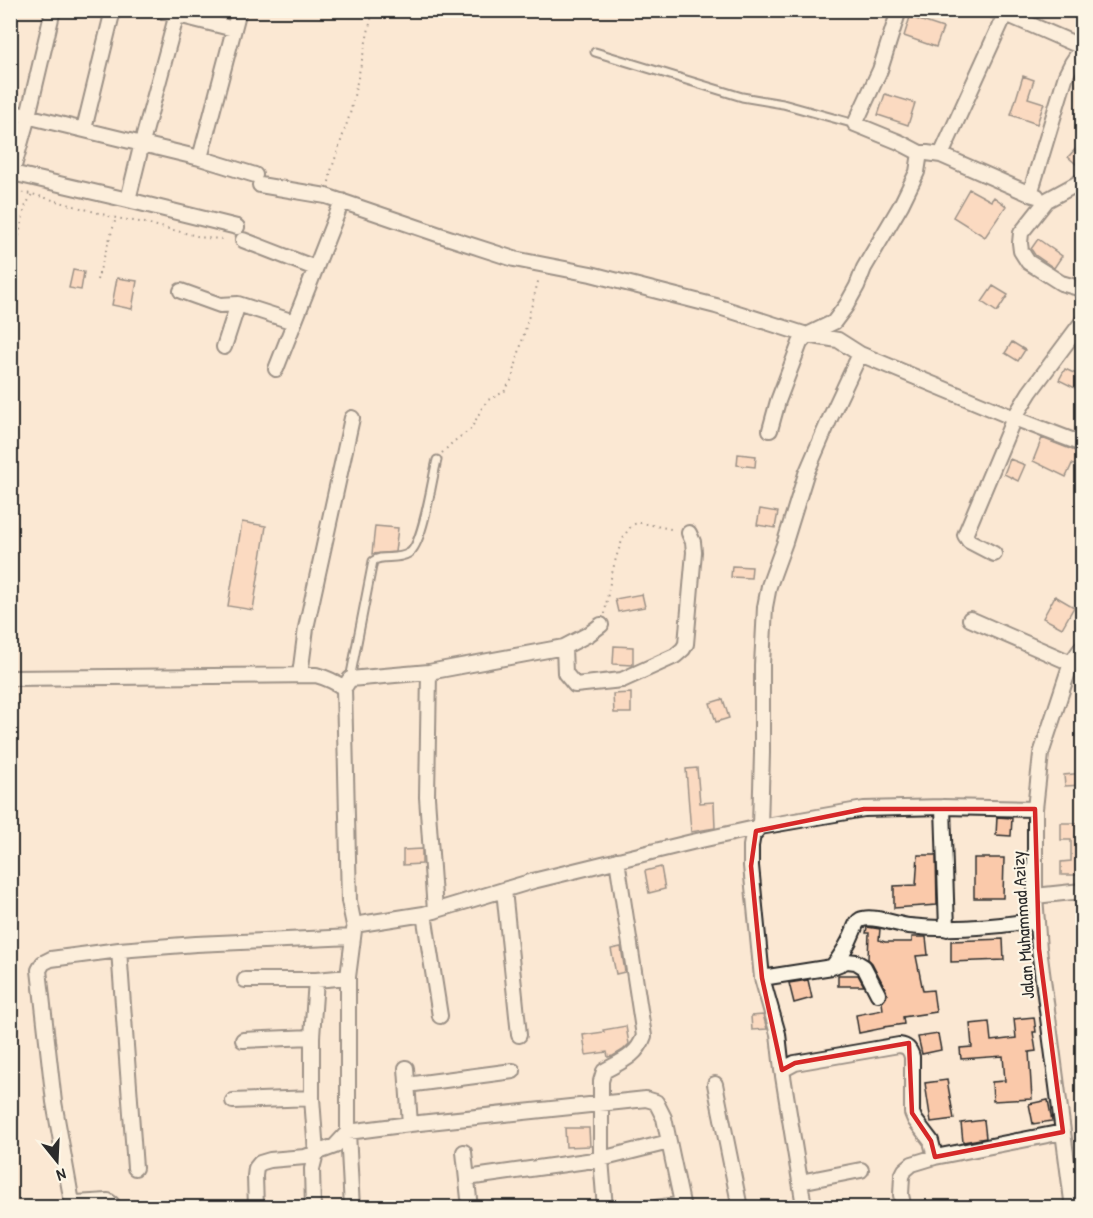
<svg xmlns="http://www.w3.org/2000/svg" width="1093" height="1218" viewBox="0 0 1093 1218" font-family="'Patrick Hand',sans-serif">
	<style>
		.building { fill: #fac9aa; stroke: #2b2b2b; stroke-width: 1.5 }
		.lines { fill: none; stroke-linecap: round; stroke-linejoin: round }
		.lane-casing { stroke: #2b2b2b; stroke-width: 11 }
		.street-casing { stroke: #2b2b2b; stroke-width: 18 }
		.path { stroke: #2b2b2b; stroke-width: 2; stroke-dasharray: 1.5 4.5; stroke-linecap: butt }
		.lane { stroke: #fcf5e5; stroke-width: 7 }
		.street { stroke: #fcf5e5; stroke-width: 14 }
		.marked { fill: none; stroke: #d62828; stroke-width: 4.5; stroke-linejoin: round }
		.labels { text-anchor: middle; stroke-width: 4.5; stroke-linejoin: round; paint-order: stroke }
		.street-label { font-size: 18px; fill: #2b2b2b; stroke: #fcf5e5 }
	</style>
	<rect width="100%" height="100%" fill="#fbe8d3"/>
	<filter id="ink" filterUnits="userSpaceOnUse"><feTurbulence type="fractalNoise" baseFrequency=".0167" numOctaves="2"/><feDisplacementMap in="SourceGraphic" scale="12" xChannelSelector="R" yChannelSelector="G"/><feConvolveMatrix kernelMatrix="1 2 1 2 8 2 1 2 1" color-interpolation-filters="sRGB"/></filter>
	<g filter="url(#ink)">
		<!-- building -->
		<path class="building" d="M910,17l33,11 -7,19 -32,-11z
			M1023,76l11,4 -6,18 16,5 -7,21 -26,-9z
			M885,94l30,9 -7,22 -30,-10z
			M1083,141v29l-15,-13z
			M969,189l22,12 3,-4 12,9 -21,31 -32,-20z
			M1038,239l24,17 -8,12 -19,-13 -4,-6z
			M73,270l11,2 -3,18 -12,-2z
			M117,278l20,3 -5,28 -20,-4z
			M993,286l15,9 -11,17 -15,-10z
			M1012,342l13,8 -7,11 -13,-8z
			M1065,369l18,8 -6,12 -18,-9z
			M1042,438l41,16v15l-11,-5 -6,13 -33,-16z
			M738,454l18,2 -1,11 -18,-2z
			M1010,459l15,6 -7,16 -14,-7z
			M760,509l18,3 -3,16 -18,-3z
			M242,522l24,4 -13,84 -25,-4z
			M375,526l23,2 -3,24 -23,2z
			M732,566l20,1 -1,11 -20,-1z
			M642,594l3,13 -27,5 -3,-13z
			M1055,596l19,11 -12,21 -19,-10z
			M614,646l19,1v18l-20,-1z
			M631,693v20h-17l-1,-19z
			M723,699l6,19 -13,4 -6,-19z
			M697,768l3,35 14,-1 1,26 -24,4 -5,-63z
			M1083,773v12l-18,1 -1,-11z
			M997,817l15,1 -1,18 -15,-1z
			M1061,823h22v52h-22v-13l10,-1v-21h-10z
			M422,849v15l-19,1v-15z
			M918,855h18l1,50 -43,3v-22l22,-1z
			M974,858h30l-1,40h-29z
			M661,867l4,22 -16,4 -4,-22z
			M867,927l13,2 -1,11 6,2h27v-5h14l2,18 -12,1 7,35 10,-1 3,22 -33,5 1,7 -20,3v1l-25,5 -3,-18 27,-5 -1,-8 3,-3 2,-4 -1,-5 -14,-27 -4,-4 1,-26h-3z
			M1003,939l1,21 -53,2v-21z
			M621,947l4,25 -9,2 -5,-25z
			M838,975h20l6,11h-26z
			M808,980l4,18 -18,5 -5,-20z
			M763,1015l4,14 -15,1 -1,-14z
			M1034,1017l2,15h-3l3,19 -7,1 3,47 -39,2 -1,-19 13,-1 -2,-25 -42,3 -1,-11 12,-1 -2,-23 19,-2 2,19 25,-3 -2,-19z
			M626,1026l3,18 -6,6 -10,6 -5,1 -1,-5 -21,3 -3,-20 21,-3 -1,-2z
			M938,1034l3,16 -19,4 -4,-17z
			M947,1080l7,39 -23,3 -6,-39z
			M1048,1100l4,21 -19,3 -4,-20z
			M984,1120l2,18 -23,4 -2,-19z
			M565,1128h24l1,18 -24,1z"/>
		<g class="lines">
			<defs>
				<path id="lane" d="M595,52l147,45 41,7 72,20
					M350,679l23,-118c9,-7 24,0 36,-8 14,-8 23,-74 28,-93"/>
				<path id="street" d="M53,10l-25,106 -16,57 116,27
					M158,10l76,19
					M178,10l-36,133 -14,57 109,27
					M899,10l-19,60 -25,54 44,18 21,11h7l14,2 89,39
					M993,10l13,4 76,33
					M10,112l190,46 55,17
					M84,129l29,-119
					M941,155l66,-145
					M200,158l39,-148
					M1082,181l-35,19 -26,33 -1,10 1,8 7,11 33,21 21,6
					M260,185l66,11 117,40 71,23 77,15 125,32 91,29 31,5 22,14 154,64 -49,117 4,6 25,13
					M1037,196l-7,-2 36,-119 6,-12 10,-15
					M243,240l72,28
					M181,291l39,14 18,-1 56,18
					M1082,322l-52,70 -16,26 68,26
					M224,347l14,-43
					M860,354l-29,62 -25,58 -21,68 -16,44 -4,21 -3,58v88l-2,74 -7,8 -2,11v20l11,112 16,56 4,36 13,-7 104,-18c8,1 11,4 13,12v56l3,7 16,21 4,16
					M276,369l66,-168
					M770,430l8,-29 22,-58 7,-8 27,-13 12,-16 11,-20 7,-18 37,-63 16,-33 3,-19
					M970,619l101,44
					M601,625l-12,9 -25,13 1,26 10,12 47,-5 53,-24 8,-7 3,-5 8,-92 -1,-10 -4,-9
					M429,672l-2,125 8,114
					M300,675l6,-47 46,-210
					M10,678l306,-3c11,3 18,6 28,13l5,213 5,24 70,-11 109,-33 159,-39 68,-15 104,-18 79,-2 92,2
					M344,688l6,-9 79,-7 135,-25
					M943,807l4,122
					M504,890l15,145
					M1035,896l47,-5
					M424,914l16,102
					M119,950l16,218
					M832,967c9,-11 16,-22 21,-35 2,-4 3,-10 7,-12 11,-6 37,5 49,6 43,5 86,1 128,-6
					M762,978l70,-11 15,-6 9,1 8,5 14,27
					M245,980h71l32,-3
					M243,1040l69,-3
					M406,1068l4,56
					M782,1070l21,130v8
					M715,1084l25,124
					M407,1085l106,-14
					M233,1101l79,-3
					M464,1152l6,56
					M467,1178l134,-19 68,-17
					M800,1182l61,-12
					M113,1208l-1,-4 -4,-3 -32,2 -3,-2 -2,-4 -17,-95 -15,-132 4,-7 8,-4 68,-9 77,-6 157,-7
					M256,1208l-1,-32 1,-8 4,-5 10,-3 35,-3 11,-4 19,-7 13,-14 62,-8 236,-25 10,3 8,16 19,90
					M313,1208l-1,-39 4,-16 -4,-55v-61l4,-57
					M352,1208l-4,-76v-155l6,-47
					M605,1208l-4,-49v-78l3,-10c18,-10 33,-15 40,-35l-27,-176
					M656,1208l21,-3 4,3
					M904,1208l-3,-13 1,-19 3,-6 7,-6 23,-7 128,-25
					M1073,1208l-34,-259 -4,-53v-87l6,-55 30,-91 11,-16"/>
			</defs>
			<!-- lane casing -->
			<use href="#lane" class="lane-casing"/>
			<!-- street casing -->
			<use href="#street" class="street-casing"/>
			<!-- path -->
			<path class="path" d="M329,182l2,-11 19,-57 23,-104
				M10,191l22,3 84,24 29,5 60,15 20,1
				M10,258l6,-9 9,-42 7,-13
				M97,280l19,-62
				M442,453l11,-11 18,-13 11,-21 6,-8 16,-8 8,-13 27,-101
				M605,614c2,-19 12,-78 28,-89 3,-2 5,-2 9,-2l33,7"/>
			<!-- lane -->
			<use href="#lane" class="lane"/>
			<!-- street -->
			<use href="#street" class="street"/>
		</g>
	</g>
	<!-- marked area -->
	<path d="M0 0H1093V1218H0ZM864,809h171l4,140 24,183 -128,25 -4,-16 -19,-28 -3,-70 -114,20 -13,7 -20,-92 -11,-112 5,-35z" fill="#fbe8d3" fill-opacity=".55" fill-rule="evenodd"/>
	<path class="marked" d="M864,809h171l4,140 24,183 -128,25 -4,-16 -19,-28 -3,-70 -114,20 -13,7 -20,-92 -11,-112 5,-35z"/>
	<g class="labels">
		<!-- street labels -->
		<g class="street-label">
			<text transform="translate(1023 925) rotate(-94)" y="6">Jalan Muhammad Azizy</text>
		</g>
	</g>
	<!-- margin -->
	<rect width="1093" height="1218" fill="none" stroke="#fcf5e5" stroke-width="36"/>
	<rect x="18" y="18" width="1057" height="1182" fill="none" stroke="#2b2b2b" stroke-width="2" filter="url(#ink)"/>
	<!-- north arrow -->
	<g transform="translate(57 1161) rotate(162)" stroke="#fcf5e5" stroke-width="4.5" paint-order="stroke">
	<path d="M0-4.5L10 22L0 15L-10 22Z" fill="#2b2b2b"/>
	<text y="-9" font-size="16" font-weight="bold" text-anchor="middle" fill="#2b2b2b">N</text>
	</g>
</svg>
